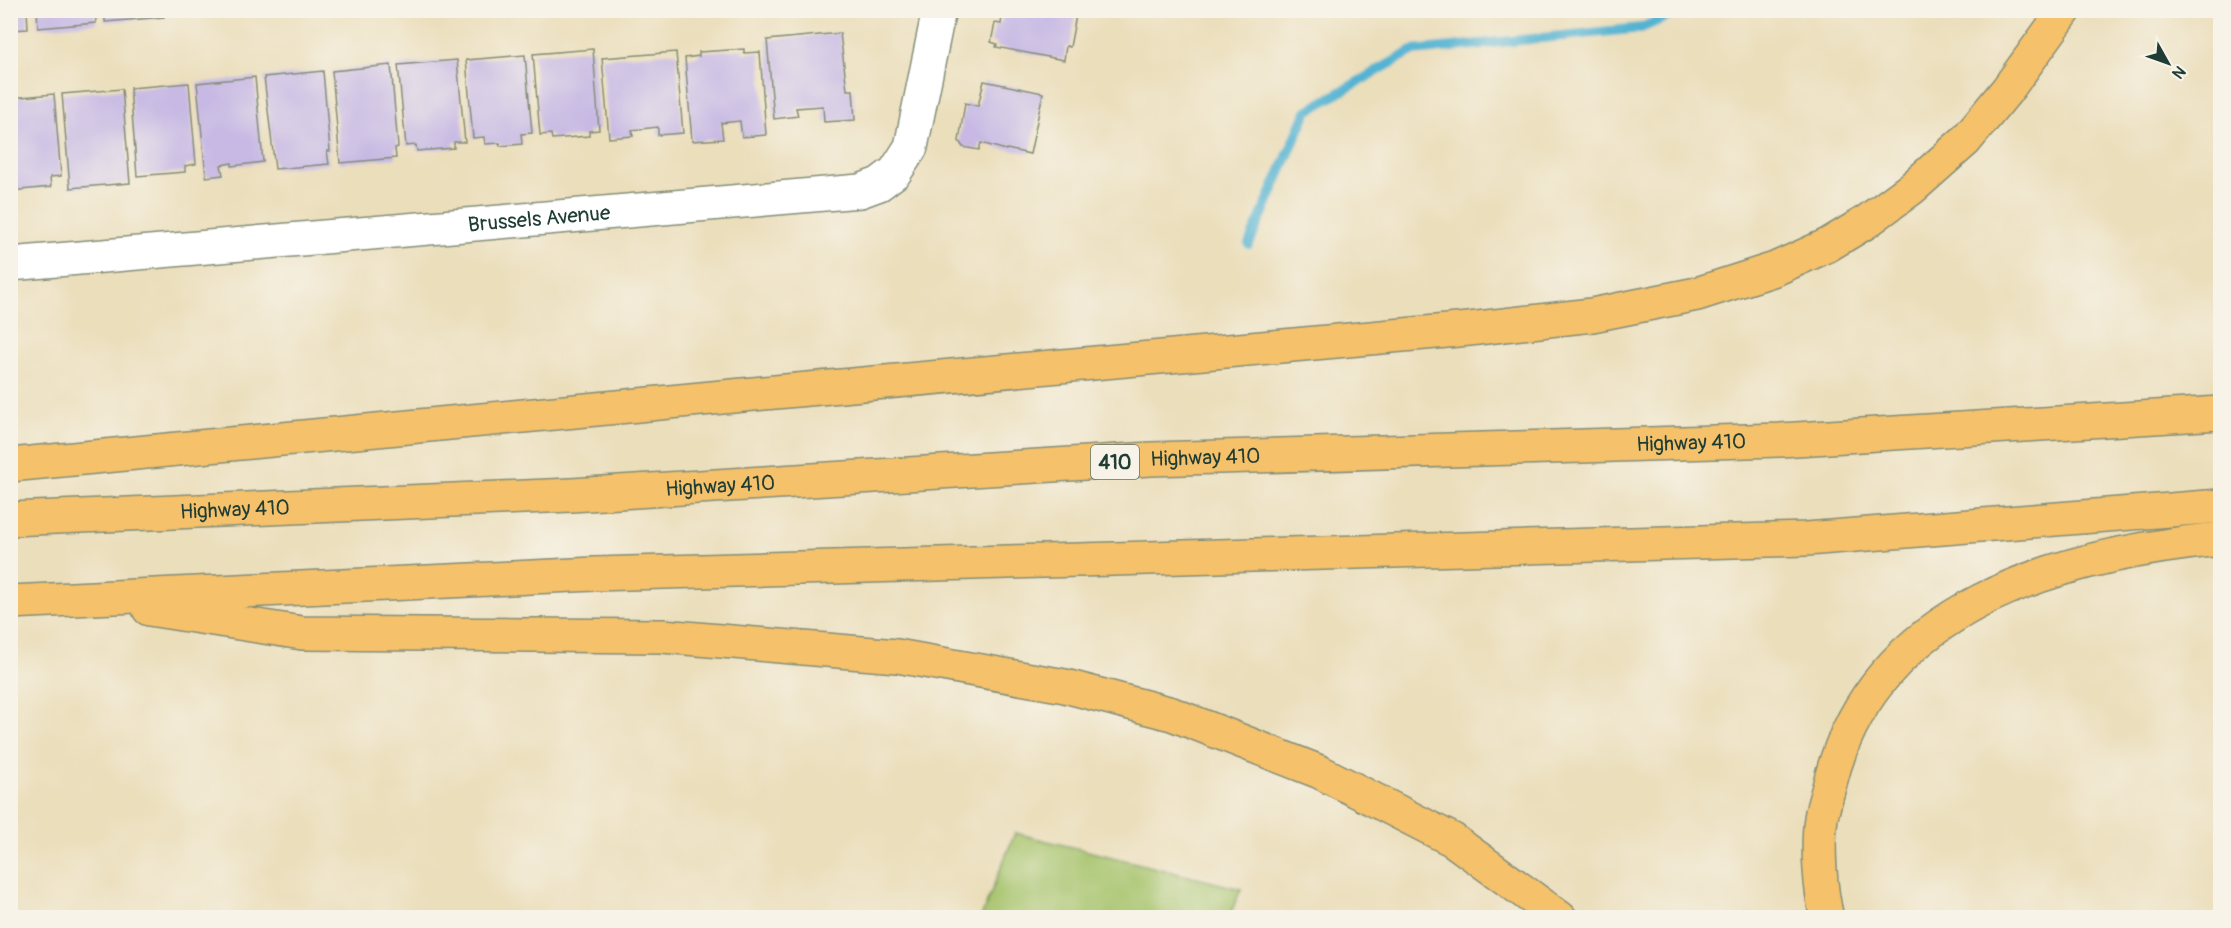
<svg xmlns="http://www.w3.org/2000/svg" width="2231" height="928" viewBox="0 0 2231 928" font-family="Pangolin,sans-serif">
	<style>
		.green { fill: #a4c269; stroke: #62804e; stroke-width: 1.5 }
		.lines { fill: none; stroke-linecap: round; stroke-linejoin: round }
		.stream { stroke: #53b3d2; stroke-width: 10 }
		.building { fill: #c7b9e4 }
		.minor-casing { stroke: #858e78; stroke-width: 36 }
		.motorway-casing { stroke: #858e78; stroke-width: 36 }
		.minor { stroke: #fff; stroke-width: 33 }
		.motorway { stroke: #f5c16b; stroke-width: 33 }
		.labels { text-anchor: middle; stroke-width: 4.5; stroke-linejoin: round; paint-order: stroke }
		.shield { fill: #f7f3e8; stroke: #60746a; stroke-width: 1.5 }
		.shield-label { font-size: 20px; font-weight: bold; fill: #1f3d34 }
		.street-label { font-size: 21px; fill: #1f3d34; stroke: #f7f3e8 }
	</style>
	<rect width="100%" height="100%" fill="#f7f3e8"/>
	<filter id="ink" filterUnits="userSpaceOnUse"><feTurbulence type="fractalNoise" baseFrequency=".0167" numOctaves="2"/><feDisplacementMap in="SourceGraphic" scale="12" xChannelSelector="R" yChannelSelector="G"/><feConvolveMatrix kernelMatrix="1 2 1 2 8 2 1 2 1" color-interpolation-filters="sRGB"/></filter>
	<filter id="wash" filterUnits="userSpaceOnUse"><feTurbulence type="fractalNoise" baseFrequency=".008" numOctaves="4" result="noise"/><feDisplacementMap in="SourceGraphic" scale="24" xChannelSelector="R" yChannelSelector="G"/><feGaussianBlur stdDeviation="1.35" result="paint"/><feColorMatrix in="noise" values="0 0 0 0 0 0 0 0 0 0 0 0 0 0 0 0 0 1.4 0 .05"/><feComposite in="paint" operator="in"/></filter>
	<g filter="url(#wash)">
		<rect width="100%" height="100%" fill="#ebdebb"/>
		<!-- green -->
		<path class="green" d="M1015,833l226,56 -12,28h-248z"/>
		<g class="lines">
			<!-- stream -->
			<path class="stream" d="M1249,244l58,-133 105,-60 229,-23 41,-18"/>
		</g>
		<g id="blocks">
			<!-- building -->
			<path class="building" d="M10,10h17l1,19 -18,1z
				M37,10h58l1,13 -58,5z
				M105,10h58l1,7 -59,5z
				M172,10h41v2l-40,3z
				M1003,10h74l-7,37 -4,-1 -2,14 -68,-13 1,-3 -6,-2 4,-19 6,1z
				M840,33l7,57h6l2,30 -31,2 -1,-16 -27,2 2,8 -24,3 -7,-79z
				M593,49l6,81 -10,1v5l-37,3 -1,-5 -11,1 -7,-81z
				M744,49v4l16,-1 6,83 -24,2 -2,-16 -19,2 2,16 -31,2 -7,-83 14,-2v-4z
				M676,52l7,81 -25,2v-8l-26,3 1,6 -24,2 -7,-80z
				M525,55l7,78 -11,1 1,10 -22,2v-3l-15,1 -1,-7 -11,1 -7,-78z
				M457,60l8,82h-11v6l-37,3 -1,-6 -10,1 -8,-81z
				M391,65l7,82 -3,1 1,10 -56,5 -8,-92z
				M323,71l7,80h-3l2,13 -54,5 -11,-92z
				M255,77l8,85 -31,4v-3l-11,2 2,10 -17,2 -9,-94z
				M984,81l59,12 -13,61 -23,-5 -1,1 -25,-7 -2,7 -16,-3 -4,-6 6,-38 13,3z
				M189,83l7,81 -11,2v6l-48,4 -7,-88z
				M122,89l8,94 -60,5 -8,-94z
				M54,94l7,82 -11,1 1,10 -41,4v-93z"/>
		</g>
	</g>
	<g filter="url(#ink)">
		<use href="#blocks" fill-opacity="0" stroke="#858e78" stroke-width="1.5"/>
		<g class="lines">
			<defs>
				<g id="minor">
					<path id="s1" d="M10,264l850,-73 19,-7 16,-12 16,-25 28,-137"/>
				</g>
				<g id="motorway">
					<path d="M10,465l754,-72 705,-64 123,-14 105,-21 78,-25 53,-24 38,-23 46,-34 53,-47 42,-51 58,-80"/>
					<path id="s2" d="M10,519l561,-24 580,-36 629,-19 440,-27"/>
					<path d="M10,602l584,-28 1212,-35 414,-33"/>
					<path d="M149,609l153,24 360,3 235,20 168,30 107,28 148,58 133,68 107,78"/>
					<path d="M1827,918c-7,-28 -10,-72 -6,-100 2,-12 6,-23 9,-35 44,-178 230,-228 390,-244"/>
				</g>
			</defs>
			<!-- minor casing -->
			<use href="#minor" class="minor-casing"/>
			<!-- motorway casing -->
			<use href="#motorway" class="motorway-casing"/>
			<!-- minor -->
			<use href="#minor" class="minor"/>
			<!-- motorway -->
			<use href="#motorway" class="motorway"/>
		</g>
	</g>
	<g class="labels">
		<!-- shield labels -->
		<rect class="shield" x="1091" y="445" width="48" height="34" rx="4.5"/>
		<g class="shield-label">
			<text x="1115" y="469">410</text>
		</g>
		<!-- street labels -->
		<g class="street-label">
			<text dy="7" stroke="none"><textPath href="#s1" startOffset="531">Brussels Avenue</textPath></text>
			<text dy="7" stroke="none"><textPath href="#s2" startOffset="1683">Highway 410</textPath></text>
			<text dy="7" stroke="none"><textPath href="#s2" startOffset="1197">Highway 410</textPath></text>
			<text dy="7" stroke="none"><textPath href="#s2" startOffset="711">Highway 410</textPath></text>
			<text dy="7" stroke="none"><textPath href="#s2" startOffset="225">Highway 410</textPath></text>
		</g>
	</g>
	<!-- margin -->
	<rect width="2231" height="928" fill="none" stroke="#f7f3e8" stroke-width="36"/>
	<!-- north arrow -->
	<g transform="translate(2168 63) rotate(130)" stroke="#f7f3e8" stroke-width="4.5" paint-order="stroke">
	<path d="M0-4.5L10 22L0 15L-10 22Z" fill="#1f3d34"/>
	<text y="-9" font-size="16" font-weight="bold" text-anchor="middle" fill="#1f3d34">N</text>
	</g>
</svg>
